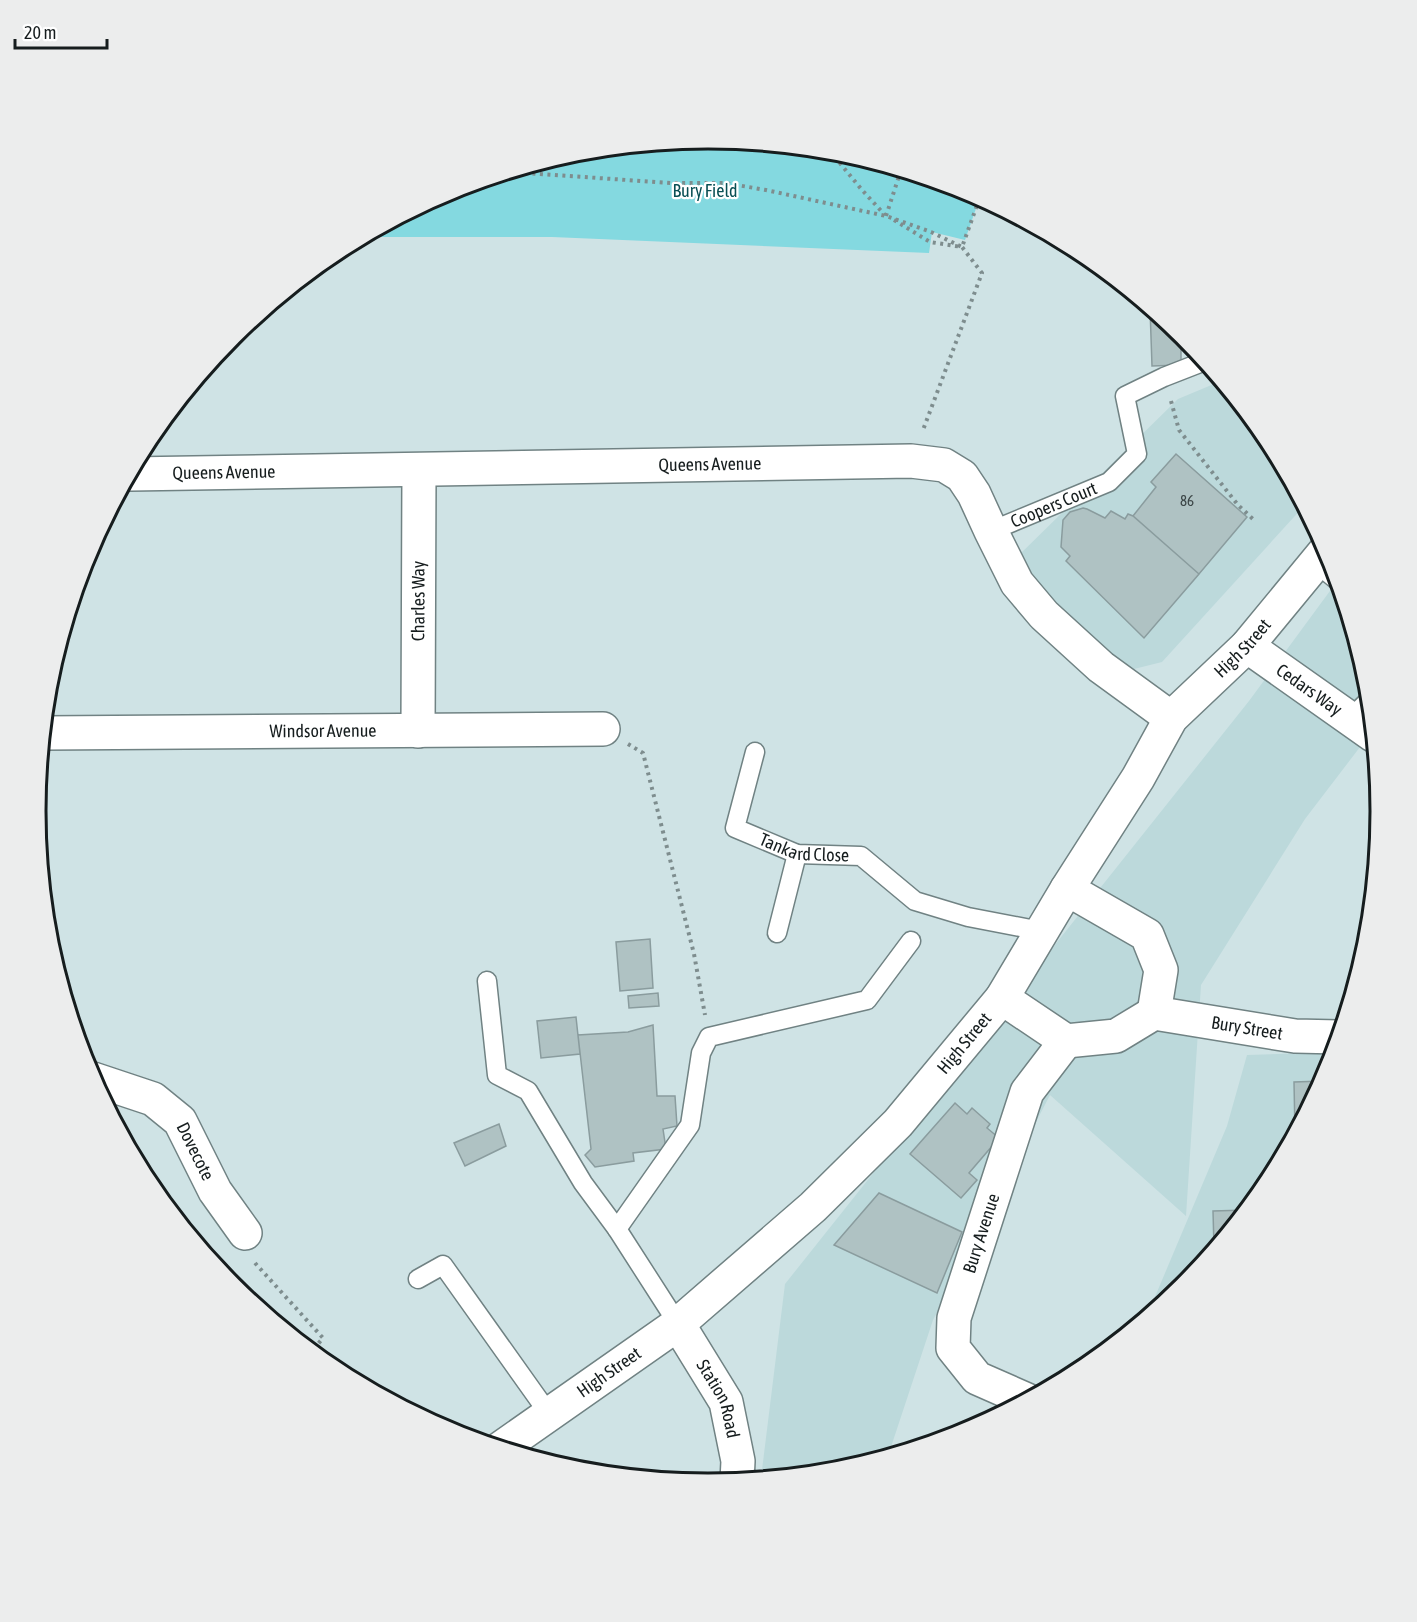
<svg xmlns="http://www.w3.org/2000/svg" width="1417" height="1622" viewBox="0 0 1417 1622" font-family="'Asap Condensed',sans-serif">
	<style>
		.built { fill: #bcd9db }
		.green { fill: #84d9e0 }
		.building { fill: #afc2c3; stroke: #8a9c9e; stroke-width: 1.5 }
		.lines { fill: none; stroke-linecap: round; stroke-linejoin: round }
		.service-casing { stroke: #708283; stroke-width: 21 }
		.minor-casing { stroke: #708283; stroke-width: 36 }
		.tertiary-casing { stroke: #708283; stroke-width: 36 }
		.path { stroke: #7e8d8e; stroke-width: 4; stroke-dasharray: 3 4.5; stroke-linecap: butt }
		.service { stroke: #fff; stroke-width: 18 }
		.minor { stroke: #fff; stroke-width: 33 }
		.tertiary { stroke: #fff; stroke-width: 33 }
		.labels { text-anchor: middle; stroke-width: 4.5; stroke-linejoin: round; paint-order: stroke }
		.number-label { font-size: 15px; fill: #3c4647 }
		.park-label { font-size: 18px; fill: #084f54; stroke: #fff }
		.street-label { font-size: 18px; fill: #161d1e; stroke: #fff }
		.rim { fill: none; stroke: #161d1e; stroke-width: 3 }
	</style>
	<rect width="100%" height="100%" fill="#cfe3e5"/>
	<!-- built -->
	<path class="built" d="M1221,381l47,57 36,68 -142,156 -32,8 -52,-37 -62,-75 162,-159z
		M1338,580l30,100 5,50 -68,89 -104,166 -15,231 -136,-121 -117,225 -45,136 -49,15 -78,7 24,-194 464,-583z
		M1335,1052l-5,17 -63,116 -83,102 -31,25 -4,-1 78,-185 20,-71z"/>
	<!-- green -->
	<path class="green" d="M709,139l131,12 126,39 14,7 -15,43 -33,-8 -3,21 -377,-16h-190l89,-47 127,-39z"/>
	<!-- building -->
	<path class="building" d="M1150,308l31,25v32l-29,1z
		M1176,454l71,63 -48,57 -66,-58 23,-29 -5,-5z
		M1083,508l4,1 18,9 6,-7 14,8 3,-5 5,2 66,58 -55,64 -78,-77 4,-5 -9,-9 2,-27 7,-8z
		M650,939l3,49 -33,3 -4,-49z
		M658,993l1,13 -30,2 -1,-12z
		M576,1017l4,37 -39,4 -4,-37z
		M653,1025l4,71h18l2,30 -14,3 3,20 -33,4 1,8 -39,6 -10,-12 6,-6 -13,-114 50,-3z
		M1323,1081l-28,52 -1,-51z
		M955,1103l12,11 5,-6 18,16 -3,4 12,10 -30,35 8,7 -16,18 -51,-44z
		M499,1124l7,22 -41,20 -11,-23z
		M879,1193l83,39 -25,61 -103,-48z
		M1247,1210l-31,37h-2l-1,-36z"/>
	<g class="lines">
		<defs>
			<g id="service">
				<path id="s1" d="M991,531l118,-49 28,-28 -12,-58 39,-19 41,-16"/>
				<path d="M1316,563l23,19"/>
				<path d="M1350,719l20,-20"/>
				<path id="s2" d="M755,752l-20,76 62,26 64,2 54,45 53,16 73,14"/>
				<path d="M777,933l20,-79"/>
				<path d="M487,981l10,94 31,16 55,92 34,46 61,95"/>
				<path d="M617,1229l73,-104 11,-72 8,-16 158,-37 44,-59"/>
				<path d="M418,1279l25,-14 106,149"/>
			</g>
			<g id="minor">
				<path id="s3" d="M130,474l781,-13 33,4 18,11 12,18 17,37 26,52 27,32 57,52 70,51"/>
				<path id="s4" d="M1247,646l126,89"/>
				<path id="s5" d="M418,731l1,-261"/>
				<path id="s6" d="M44,733l559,-4"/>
				<path d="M1067,889l80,46 14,35 -7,43"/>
				<path id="s7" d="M1002,998l64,43 50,-5 38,-23 141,23 44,1"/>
				<path id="s8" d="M93,1079l60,20 27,22 35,70 30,42"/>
				<path id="s9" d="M678,1324l48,78 12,59 -1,20"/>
				<path id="s10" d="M1027,1400l-50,-22 -24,-30 1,-30 73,-226 39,-51"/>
			</g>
			<g id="tertiary">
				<path id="s11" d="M501,1448l177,-124 135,-117 85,-84 104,-125 65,-109 71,-111 33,-60 76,-72 80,-97"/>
			</g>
		</defs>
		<!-- service casing -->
		<use href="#service" class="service-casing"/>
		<!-- minor casing -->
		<use href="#minor" class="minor-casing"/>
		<!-- tertiary casing -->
		<use href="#tertiary" class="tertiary-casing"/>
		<!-- path -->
		<path class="path" d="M830,151l32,39 23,25
			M510,172l161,11h54l41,7 120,26 45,16 31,15 18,-50
			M886,216l15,-46
			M894,220l36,22 32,5 20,26 -59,157
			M1171,401l8,29 59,75 16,15
			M628,744l15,9 51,201 11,61
			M255,1263l68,75 -11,13"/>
		<!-- service -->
		<use href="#service" class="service"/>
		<!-- minor -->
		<use href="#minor" class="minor"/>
		<!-- tertiary -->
		<use href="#tertiary" class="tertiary"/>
	</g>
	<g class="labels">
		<!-- number labels -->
		<g class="number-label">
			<text x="1187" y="506">86</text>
		</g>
		<!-- park labels -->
		<g class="park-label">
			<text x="705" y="197">Bury Field</text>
		</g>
		<!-- street labels -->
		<g class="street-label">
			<text dy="6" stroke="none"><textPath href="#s3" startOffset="580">Queens Avenue</textPath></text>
			<text dy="6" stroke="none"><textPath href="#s3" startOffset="94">Queens Avenue</textPath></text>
			<text dy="6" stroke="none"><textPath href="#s1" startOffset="68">Coopers Court</textPath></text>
			<text dy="6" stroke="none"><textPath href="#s5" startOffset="130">Charles Way</textPath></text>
			<text dy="6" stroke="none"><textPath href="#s11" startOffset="1104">High Street</textPath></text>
			<text dy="6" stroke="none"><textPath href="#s4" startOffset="76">Cedars Way</textPath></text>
			<text dy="6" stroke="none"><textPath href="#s6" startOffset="279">Windsor Avenue</textPath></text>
			<text dy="6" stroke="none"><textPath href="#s2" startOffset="152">Tankard Close</textPath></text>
			<text dy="6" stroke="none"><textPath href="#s7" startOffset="266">Bury Street</textPath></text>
			<text dy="6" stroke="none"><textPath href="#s11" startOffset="618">High Street</textPath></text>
			<text dy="6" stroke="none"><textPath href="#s8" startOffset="132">Dovecote</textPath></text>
			<text dy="6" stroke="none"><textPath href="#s10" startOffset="212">Bury Avenue</textPath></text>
			<text dy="6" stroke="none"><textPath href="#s11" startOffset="132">High Street</textPath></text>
			<text dy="6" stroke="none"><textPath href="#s9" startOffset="86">Station Road</textPath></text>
		</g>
	</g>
	<!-- crop -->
	<path d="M0 0H1417V1622H0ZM46 811a662 662 0 1 1 1324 0a662 662 0 1 1-1324 0Z" fill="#eceded" fill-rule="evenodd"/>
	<path class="rim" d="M46 811a662 662 0 1 1 1324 0a662 662 0 1 1-1324 0Z"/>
	<!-- scale -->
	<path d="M15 39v9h92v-9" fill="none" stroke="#161d1e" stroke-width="3"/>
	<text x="24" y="39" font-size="18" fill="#161d1e" stroke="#ffffff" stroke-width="4.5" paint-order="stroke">20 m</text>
</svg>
